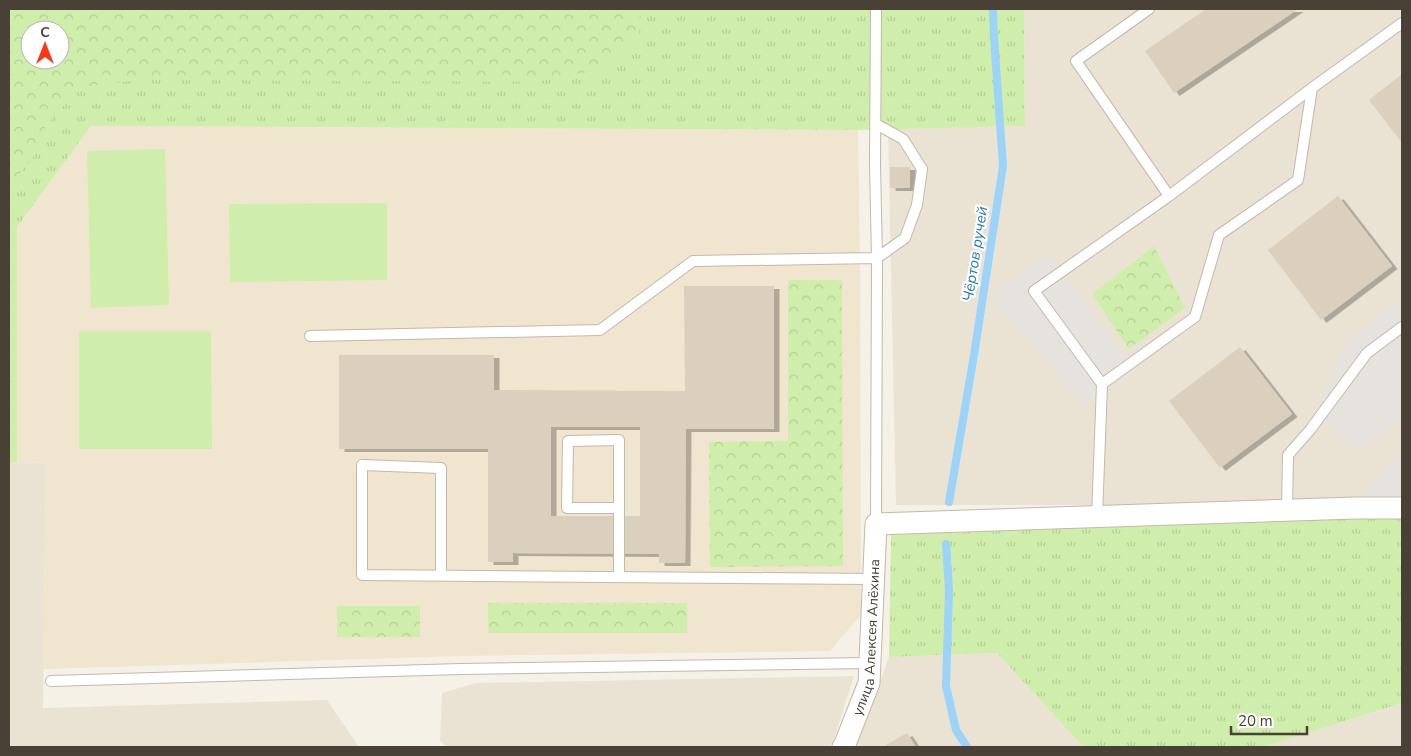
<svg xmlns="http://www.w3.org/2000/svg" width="1411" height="756" viewBox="0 0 1411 756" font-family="'Nunito Sans',sans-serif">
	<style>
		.residential { fill: #eae3d4 }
		.education { fill: #f0e6cf }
		.grass { fill: url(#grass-tufts); fill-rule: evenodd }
		.forest { fill: url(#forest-crowns); fill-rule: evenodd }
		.pitch { fill: #d0eeab }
		.parking { fill: #e6e3df }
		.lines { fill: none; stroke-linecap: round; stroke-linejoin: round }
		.stream { stroke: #9cd3f9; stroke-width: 8 }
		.building { fill: #dbcfbd; fill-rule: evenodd; filter: url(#shadow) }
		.lane-casing { stroke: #c2b9a8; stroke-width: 12 }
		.street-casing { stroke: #c2b9a8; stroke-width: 23 }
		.lane { stroke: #fff; stroke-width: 10 }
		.street { stroke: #fff; stroke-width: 21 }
		.labels { text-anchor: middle; stroke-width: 4.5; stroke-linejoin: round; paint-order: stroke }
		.street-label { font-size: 14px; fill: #494135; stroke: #fff }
		.water-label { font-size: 15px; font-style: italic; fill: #2079b9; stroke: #fff }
	</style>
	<defs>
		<pattern id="grass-tufts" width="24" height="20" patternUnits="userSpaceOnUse" patternTransform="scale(1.25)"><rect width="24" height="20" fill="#d0eeab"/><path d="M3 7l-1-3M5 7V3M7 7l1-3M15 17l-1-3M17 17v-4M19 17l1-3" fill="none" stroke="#b4cd94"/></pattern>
		<pattern id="forest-crowns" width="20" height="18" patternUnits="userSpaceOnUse" patternTransform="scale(1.25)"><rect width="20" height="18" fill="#d0eeab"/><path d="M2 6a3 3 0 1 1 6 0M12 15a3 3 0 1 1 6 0" fill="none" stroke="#b4cd94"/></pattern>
		<filter id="shadow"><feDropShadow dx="5.5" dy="3" stdDeviation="0" flood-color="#0004"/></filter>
	</defs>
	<rect width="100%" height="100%" fill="#f5f1e6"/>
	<!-- residential -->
	<path class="residential" d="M1024,9h378v496h-506l-8,-376 137,-3z
		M17,462l29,1 -3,245 284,-8 32,47h-350v-284z
		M997,653l86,94h-228l34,-90z
		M854,676l-21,66 -5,5h-381l-7,-6 2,-48 34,-10z
		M1402,703v44h-138z"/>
	<!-- education -->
	<path class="education" d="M91,126l767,4 2,129 1,356 -31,36 -369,5 -418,13 3,-206 -29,-1v-235z"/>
	<!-- grass -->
	<path class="grass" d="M9,9h1015l1,117 -167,4 -767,-4 -74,101v235l-8,1zM30,30h30v30h-30z
		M1402,517v186l-138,44h-181l-86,-94 -108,4 2,-122z"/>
	<!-- forest -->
	<path class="forest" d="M9,9h632l-2,26 -40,35 -63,12 -397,-2 -59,7 -43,49 -2,18 -26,34zM30,30h30v30h-30z
		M1154,246l31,62 -56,41 -37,-55z
		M788,280h54l1,286 -133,1 -1,-125 79,-1z
		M488,603h199v30h-199z
		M337,606h83v31h-83z"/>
	<!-- pitch -->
	<path class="pitch" d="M165,149l4,156 -78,3 -4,-157z
		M387,203v77l-157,2 -1,-78z
		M79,331h132l1,118h-133z"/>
	<!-- parking -->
	<path class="parking" d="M1050,255l85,116 -52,35 -94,-112z
		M1402,299v119l-45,34 -22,-23 -24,-9 38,-81z
		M1402,457v50l-46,1 30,-42z"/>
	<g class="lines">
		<!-- stream -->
		<path class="stream" d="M949,502l25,-147 29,-189 -9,-128 -1,-29
			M946,544l3,47 -3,95 10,44 11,17"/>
	</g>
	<!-- building -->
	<path class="building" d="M1206,9h92l-124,84 -29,-42z
		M1402,74v69l-33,-43z
		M890,167h20v21h-20z
		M1338,196l54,70 -71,54 -53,-70z
		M684,286h90v143h-88l-1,134h-26v-9l-146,-1v9h-25v-113h-149v-94h155v35l191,1zM551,427h89v89h-89z
		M1240,347l52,67 -72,54 -51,-67z
		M907,733l9,14h-29l-1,-2z"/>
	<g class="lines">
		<defs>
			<path id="lane" d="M876,9l-1,155 2,94
				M1149,9l-73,52 93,135 143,-108 90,-65
				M876,124l27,15 19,30 -5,36 -12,33 -28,20
				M1169,196l-135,95 68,93 93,-67 24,-82 79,-55 14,-92
				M310,336l290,-6 93,-69 184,-3 -1,266
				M1287,510l1,-55 22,-25 57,-77 35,-26
				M1097,517l5,-133
				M441,576v-108l-79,-3v110l512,4
				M619,577v-137l-51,1 -1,67h52
				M51,681l410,-12 409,-6"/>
			<g id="street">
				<path id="s1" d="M843,747l2,-3 24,-61 7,-159 480,-16h46"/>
			</g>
		</defs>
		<!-- lane casing -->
		<use href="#lane" class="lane-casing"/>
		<!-- street casing -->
		<use href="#street" class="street-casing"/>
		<!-- lane -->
		<use href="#lane" class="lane"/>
		<!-- street -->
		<use href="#street" class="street"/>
	</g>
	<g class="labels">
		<!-- street labels -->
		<g class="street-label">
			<text dy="5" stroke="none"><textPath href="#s1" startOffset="114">улица Алексея Алёхина</textPath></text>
		</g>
		<!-- water labels -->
		<g class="water-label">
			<text transform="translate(975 254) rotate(-81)" y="5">Чёртов ручей</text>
		</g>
	</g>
	<!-- border -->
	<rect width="1411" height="756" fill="none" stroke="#494135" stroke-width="20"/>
	<!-- north arrow -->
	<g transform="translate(45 45)"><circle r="24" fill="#ffffff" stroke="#b6b3ae"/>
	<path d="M0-4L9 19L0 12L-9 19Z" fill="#ff3614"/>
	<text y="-8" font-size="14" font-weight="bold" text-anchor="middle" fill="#494135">С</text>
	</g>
	<!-- scale -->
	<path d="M1231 726v8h76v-8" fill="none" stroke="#494135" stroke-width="2.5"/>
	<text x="1238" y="726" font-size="15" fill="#494135" stroke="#ffffff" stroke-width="4" paint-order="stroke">20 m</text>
</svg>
